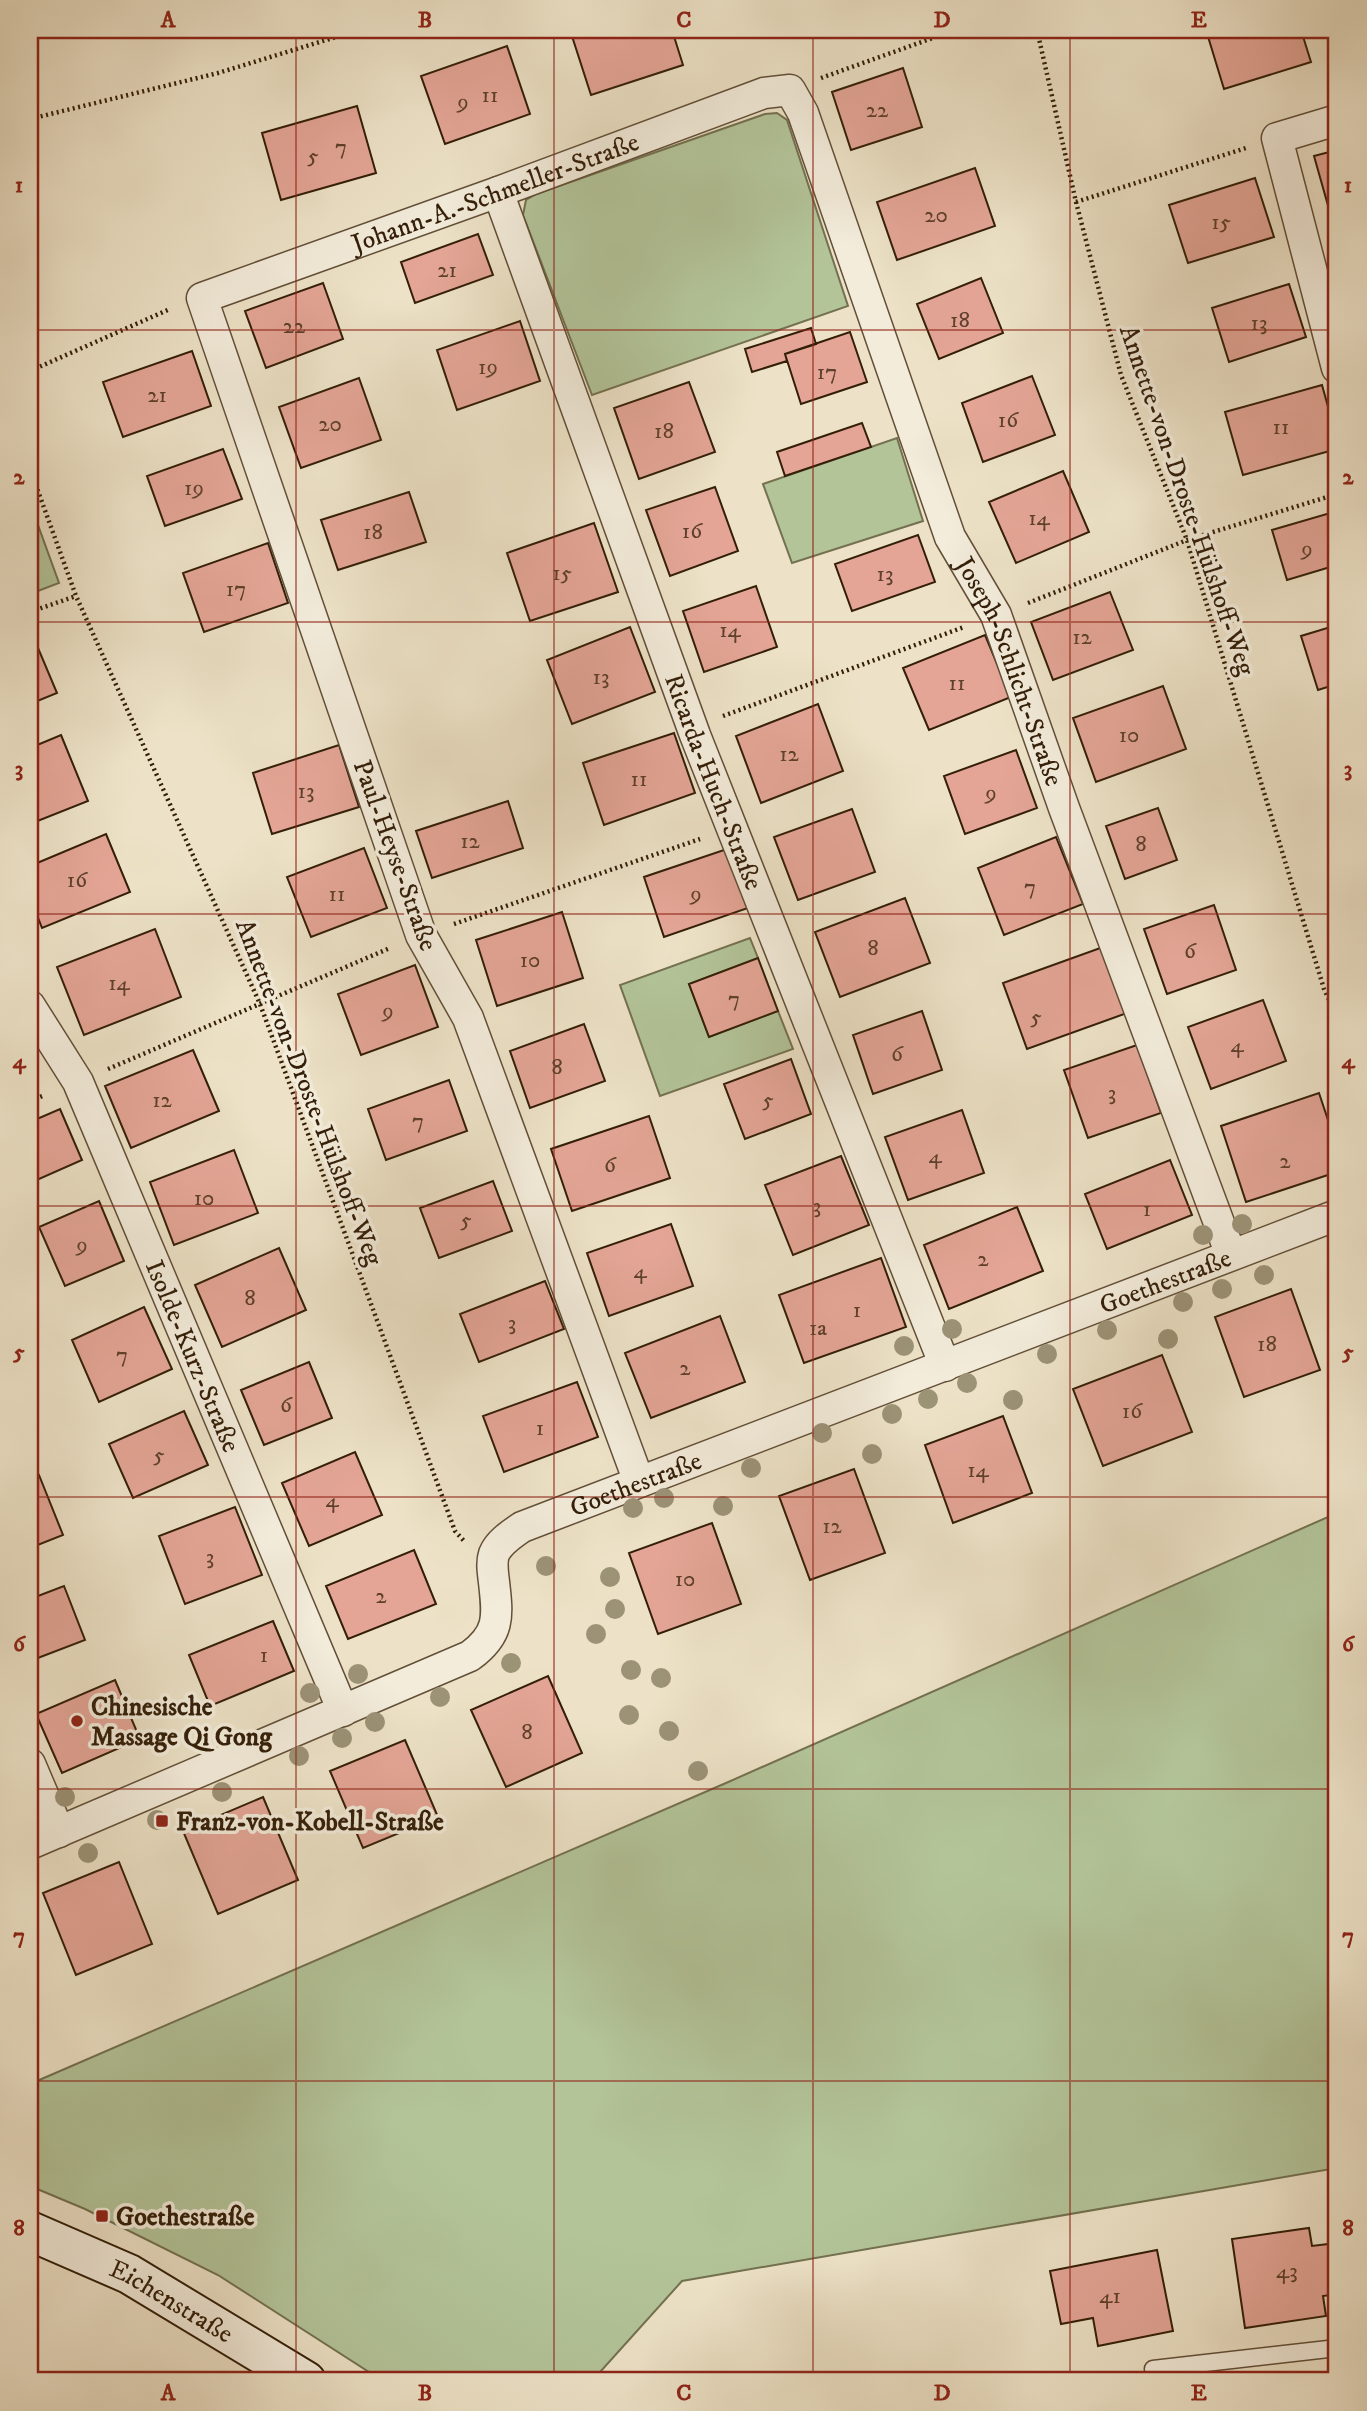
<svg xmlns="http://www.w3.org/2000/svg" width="1367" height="2411" viewBox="0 0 1367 2411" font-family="'IM FELL DW Pica',serif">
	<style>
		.green { fill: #b3c499; stroke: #737150; stroke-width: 2 }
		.building { fill: #e4a596; stroke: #331e08; stroke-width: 2 }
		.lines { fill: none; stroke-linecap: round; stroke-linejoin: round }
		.lane-casing { stroke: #624f38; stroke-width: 19 }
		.street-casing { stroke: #624f38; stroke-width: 33 }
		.secondary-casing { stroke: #331e08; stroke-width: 42 }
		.path { stroke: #331e08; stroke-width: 4.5; stroke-dasharray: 2 3.5; stroke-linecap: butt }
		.lane { stroke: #f3ecdb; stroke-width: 16 }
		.street { stroke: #f3ecdb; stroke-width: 30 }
		.secondary { stroke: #f3ecdb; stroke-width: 38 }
		.tree { fill: #9c9276 }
		.grid { fill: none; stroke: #8f2418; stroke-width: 2; stroke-opacity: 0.55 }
		.poi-dot { fill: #8f2418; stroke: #f3ecdb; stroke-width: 2.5 }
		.labels { text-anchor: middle; stroke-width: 7; stroke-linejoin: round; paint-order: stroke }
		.number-label { font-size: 23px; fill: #5f402c }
		.street-label { font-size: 26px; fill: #331e08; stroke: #f3ecdb }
		.poi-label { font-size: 26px; font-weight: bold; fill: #331e08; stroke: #f3ecdb; text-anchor: start }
		.neatline { fill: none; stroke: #8f2418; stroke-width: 2.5 }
		.grid-label { font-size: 23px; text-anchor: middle; font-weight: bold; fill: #8f2418 }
	</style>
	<rect width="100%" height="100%" fill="#ede2c7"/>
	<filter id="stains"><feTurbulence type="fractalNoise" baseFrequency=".00286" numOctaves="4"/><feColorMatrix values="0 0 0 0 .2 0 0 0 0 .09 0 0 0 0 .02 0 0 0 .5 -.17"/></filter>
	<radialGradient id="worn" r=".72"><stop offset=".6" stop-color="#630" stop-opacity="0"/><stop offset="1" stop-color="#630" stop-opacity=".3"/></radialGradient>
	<!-- green -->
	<path class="green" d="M777,113l10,7 61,186 -256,89 -69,-180 3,-15 10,-6 229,-80z
		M897,438l26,83 -131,42 -29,-79z
		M30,503l29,80 -29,11z
		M750,938l8,20 -69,26 20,53 69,-26 15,38 -133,47 -40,-111z
		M1337,1513v655l-655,113 -90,100h-209l-165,-106 -133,-66 -55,-23v-102l696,-301z"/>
	<!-- building -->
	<path class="building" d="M570,30h102l11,35 -92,30z
		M742,30h26l-23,7z
		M1206,30h95l10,32 -87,27z
		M507,46l23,68 -85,30 -24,-68z
		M903,68l19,59 -71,23 -19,-58z
		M357,106l19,67 -95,27 -19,-67z
		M1337,150v57l-8,2 -15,-53z
		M975,168l20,58 -98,34 -20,-58z
		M1255,178l19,59 -86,26 -19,-58z
		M478,234l15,41 -78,28 -14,-41z
		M981,278l22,55 -64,26 -22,-55z
		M323,283l20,56 -77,29 -21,-57z
		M1289,284l17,53 -77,25 -17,-54z
		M520,321l20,60 -83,29 -20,-60z
		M811,328l5,16 -31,10 2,7 -35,11 -7,-23z
		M850,332l17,50 -66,22 -16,-50z
		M192,351l19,55 -88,31 -20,-55z
		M1032,376l23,59 -72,27 -21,-59z
		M359,378l22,62 -80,28 -22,-61z
		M689,382l26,70 -76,27 -25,-71z
		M1322,385l15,54v10l-94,26 -18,-63z
		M862,423l9,24 -86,29 -8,-24z
		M223,449l19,50 -77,27 -18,-50z
		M1063,471l26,61 -73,31 -27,-61z
		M715,487l23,64 -68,25 -24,-66z
		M409,492l17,50 -88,28 -17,-50z
		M1337,511v54l-50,15 -15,-50z
		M594,523l24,69 -88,29 -23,-68z
		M918,535l17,47 -83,29 -17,-47z
		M268,543l20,60 -84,29 -21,-59z
		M756,586l21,61 -73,25 -21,-61z
		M1110,592l23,58 -80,30 -22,-58z
		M1337,625v59l-19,6 -17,-54z
		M630,627l25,65 -83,32 -25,-64z
		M30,629l27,64 -27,11z
		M985,635l26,62 -82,33 -26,-62z
		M1163,686l23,63 -90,33 -23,-64z
		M818,704l25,67 -82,32 -25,-67z
		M674,733l21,60 -91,32 -21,-62z
		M61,735l27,66 -58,23v-76z
		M339,745l20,62 -87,27 -19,-61z
		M1016,750l21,58 -72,26 -21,-58z
		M508,801l15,47 -91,30 -16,-47z
		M1158,808l19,52 -52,19 -19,-53z
		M852,809l23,63 -77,28 -24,-63z
		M106,834l24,58 -88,36 -12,-31v-31z
		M1056,837l27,67 -79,31 -26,-67z
		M364,848l23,60 -76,29 -24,-60z
		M727,849l21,59 -84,29 -20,-60z
		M905,898l25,65 -90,34 -25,-65z
		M1214,905l22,65 -69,24 -23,-65z
		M562,912l21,66 -86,28 -21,-66z
		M155,929l26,68 -97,38 -27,-68z
		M1103,947l24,66 -100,36 -24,-66z
		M758,958l20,53 -69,26 -20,-53z
		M415,965l23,62 -77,28 -23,-61z
		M1263,1000l23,61 -75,28 -23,-62z
		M922,1011l20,59 -69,24 -20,-59z
		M584,1024l21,57 -75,27 -20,-57z
		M1137,1045l24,68 -73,25 -24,-68z
		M193,1050l26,61 -88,37 -26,-62z
		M791,1059l20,55 -66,25 -21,-55z
		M449,1080l18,51 -81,29 -18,-51z
		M1319,1093l18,54v25l-91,30 -25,-76z
		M60,1109l22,51 -52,23v-61z
		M962,1110l22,63 -76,27 -23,-63z
		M649,1116l21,62 -98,33 -21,-62z
		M234,1150l24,63 -84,32 -24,-63z
		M841,1156l28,69 -76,30 -28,-70z
		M1170,1160l22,55 -85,34 -22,-55z
		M493,1181l19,50 -73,27 -19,-50z
		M99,1201l25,60 -59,25 -26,-59z
		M1017,1207l26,64 -94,38 -25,-64z
		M671,1224l22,62 -84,30 -22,-63z
		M279,1248l27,62 -84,37 -27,-62z
		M881,1258l25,69 -102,36 -25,-68z
		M545,1281l19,48 -85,33 -19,-48z
		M1291,1289l29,81 -76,27 -29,-80z
		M144,1307l28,62 -73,33 -27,-62z
		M720,1316l25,66 -94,36 -26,-65z
		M1162,1355l30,77 -89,34 -30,-77z
		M309,1362l23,56 -68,27 -23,-55z
		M577,1382l21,55 -94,35 -21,-56z
		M184,1411l24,54 -75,33 -24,-54z
		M1003,1416l29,77 -79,30 -28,-78z
		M355,1452l27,63 -73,31 -27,-63z
		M854,1469l31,84 -75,27 -31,-84z
		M39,1475l24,60 -33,13v-70z
		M235,1507l27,68 -77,29 -26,-68z
		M712,1523l29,81 -83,30 -29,-81z
		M414,1550l22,54 -88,35 -22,-53z
		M64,1586l21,54 -55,21v-62z
		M273,1621l21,50 -84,35 -21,-51z
		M548,1676l34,77 -76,34 -35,-77z
		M115,1680l25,59 -78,34 -26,-59z
		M405,1740l33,77 -75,31 -33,-77z
		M263,1797l35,83 -80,34 -35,-83z
		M119,1862l33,82 -76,31 -33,-82z
		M1309,2228l3,18 25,-3v51l-14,2 3,20 -81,12 -13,-89z
		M1157,2250l16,81 -75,15 -5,-28 -32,6 -11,-53z"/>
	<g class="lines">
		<defs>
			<path id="lane" d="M1153,2369l184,-21"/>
			<g id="street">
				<path d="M1337,120l-60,18 60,230"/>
				<path id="s1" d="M498,192l197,543 250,631"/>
				<path id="s2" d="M30,1006l48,76 265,629"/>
				<path id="s3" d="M639,1482l-171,-464 -47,-83 -219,-637 296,-106 266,-99 26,-3 13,23 147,424 46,78 68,193 167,447"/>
				<path d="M30,1764l29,68"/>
				<path id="s4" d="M30,1844l440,-188c30,-22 28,-39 24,-74 -1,-9 -3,-19 0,-28 5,-12 18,-20 28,-27l815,-312"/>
			</g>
			<g id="secondary">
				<path id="s5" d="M30,2231l99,43 177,107"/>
			</g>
		</defs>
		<!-- lane casing -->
		<use href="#lane" class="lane-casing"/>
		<!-- street casing -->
		<use href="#street" class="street-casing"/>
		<!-- secondary casing -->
		<use href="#secondary" class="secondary-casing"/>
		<!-- path -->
		<path class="path" d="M1037,30l39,172 45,173 66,165 137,449 13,28
			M821,78l134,-48
			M30,119l188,-46 141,-43
			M1076,202l170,-54
			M30,371l140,-62
			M30,469l46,127 184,408 195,527 10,11
			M1028,603l159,-63 150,-46
			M30,612l46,-16
			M723,716l241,-89
			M454,924l246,-85
			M108,1069l282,-121
			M30,1101l15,-6"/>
		<!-- lane -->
		<use href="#lane" class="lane"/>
		<!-- street -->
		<use href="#street" class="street"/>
		<!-- secondary -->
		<use href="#secondary" class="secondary"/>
	</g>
	<!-- trees -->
	<g class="tree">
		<circle cx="1242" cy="1224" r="10"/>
		<circle cx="1203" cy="1235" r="10"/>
		<circle cx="1264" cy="1275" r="10"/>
		<circle cx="1222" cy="1289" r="10"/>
		<circle cx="1183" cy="1302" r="10"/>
		<circle cx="952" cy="1329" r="10"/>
		<circle cx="1107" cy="1330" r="10"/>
		<circle cx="1168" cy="1339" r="10"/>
		<circle cx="904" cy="1346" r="10"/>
		<circle cx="1047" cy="1354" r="10"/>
		<circle cx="967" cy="1383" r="10"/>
		<circle cx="928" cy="1399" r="10"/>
		<circle cx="1013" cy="1400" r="10"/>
		<circle cx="892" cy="1414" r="10"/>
		<circle cx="822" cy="1433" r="10"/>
		<circle cx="872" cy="1454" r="10"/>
		<circle cx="751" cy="1468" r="10"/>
		<circle cx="664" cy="1498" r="10"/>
		<circle cx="723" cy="1506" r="10"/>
		<circle cx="633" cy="1508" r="10"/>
		<circle cx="546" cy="1566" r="10"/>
		<circle cx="610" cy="1577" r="10"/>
		<circle cx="615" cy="1609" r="10"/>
		<circle cx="596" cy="1634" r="10"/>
		<circle cx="511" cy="1663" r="10"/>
		<circle cx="631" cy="1670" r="10"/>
		<circle cx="358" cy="1674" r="10"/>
		<circle cx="661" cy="1678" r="10"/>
		<circle cx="310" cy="1693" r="10"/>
		<circle cx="440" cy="1697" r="10"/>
		<circle cx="629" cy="1715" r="10"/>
		<circle cx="375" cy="1722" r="10"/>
		<circle cx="669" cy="1731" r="10"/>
		<circle cx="342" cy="1738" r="10"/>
		<circle cx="299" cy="1756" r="10"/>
		<circle cx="698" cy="1771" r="10"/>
		<circle cx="222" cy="1792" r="10"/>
		<circle cx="65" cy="1797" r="10"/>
		<circle cx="157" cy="1820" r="10"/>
		<circle cx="88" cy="1853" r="10"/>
	</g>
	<!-- grid -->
	<path class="grid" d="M296,30v2351M554,30v2351M813,30v2351M1070,30v2351M30,330h1307M30,622h1307M30,914h1307M30,1206h1307M30,1497h1307M30,1789h1307M30,2081h1307"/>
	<!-- markers -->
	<g class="poi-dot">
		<circle cx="77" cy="1721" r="7"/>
		<rect x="155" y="1814" width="14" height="14" rx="3.5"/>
		<rect x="95" y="2209" width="14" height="14" rx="3.5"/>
	</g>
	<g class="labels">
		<!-- number labels -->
		<g class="number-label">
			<text x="490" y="102">11</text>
			<text x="463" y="109">9</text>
			<text x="877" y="117">22</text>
			<text x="341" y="154">7</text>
			<text x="313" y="163">5</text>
			<text x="936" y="222">20</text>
			<text x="1221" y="229">15</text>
			<text x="447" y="277">21</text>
			<text x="960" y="327">18</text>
			<text x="1259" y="330">13</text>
			<text x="294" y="333">22</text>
			<text x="488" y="374">19</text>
			<text x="827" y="379">17</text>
			<text x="157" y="402">21</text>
			<text x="1008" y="427">16</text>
			<text x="330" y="431">20</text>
			<text x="1281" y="434">11</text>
			<text x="664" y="438">18</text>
			<text x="194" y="495">19</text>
			<text x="1039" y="525">14</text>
			<text x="692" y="538">16</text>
			<text x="373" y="539">18</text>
			<text x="1307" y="556">9</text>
			<text x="562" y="580">15</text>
			<text x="885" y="581">13</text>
			<text x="236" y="596">17</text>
			<text x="730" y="637">14</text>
			<text x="1082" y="644">12</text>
			<text x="601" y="684">13</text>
			<text x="957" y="690">11</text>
			<text x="1129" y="742">10</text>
			<text x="789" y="761">12</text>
			<text x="639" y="786">11</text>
			<text x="306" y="798">13</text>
			<text x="991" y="800">9</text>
			<text x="470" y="848">12</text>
			<text x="1141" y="851">8</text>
			<text x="77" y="887">16</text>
			<text x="1030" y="894">7</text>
			<text x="337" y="901">11</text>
			<text x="696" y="901">9</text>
			<text x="873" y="955">8</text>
			<text x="1190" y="958">6</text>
			<text x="530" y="967">10</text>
			<text x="119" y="990">14</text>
			<text x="734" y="1006">7</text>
			<text x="388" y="1018">9</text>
			<text x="1036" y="1024">5</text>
			<text x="1237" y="1052">4</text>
			<text x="897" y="1061">6</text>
			<text x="557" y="1074">8</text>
			<text x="1112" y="1100">3</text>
			<text x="162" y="1107">12</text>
			<text x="768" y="1107">5</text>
			<text x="418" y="1128">7</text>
			<text x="935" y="1163">4</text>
			<text x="1285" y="1168">2</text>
			<text x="610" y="1172">6</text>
			<text x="204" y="1205">10</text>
			<text x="817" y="1213">3</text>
			<text x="1147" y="1216">1</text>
			<text x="466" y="1227">5</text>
			<text x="82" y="1252">9</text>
			<text x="983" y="1266">2</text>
			<text x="640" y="1278">4</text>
			<text x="250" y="1305">8</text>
			<text x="857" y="1317">1</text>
			<text x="512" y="1330">3</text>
			<text x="818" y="1335">1a</text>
			<text x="1267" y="1351">18</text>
			<text x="122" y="1362">7</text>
			<text x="685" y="1375">2</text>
			<text x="286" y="1412">6</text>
			<text x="1132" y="1418">16</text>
			<text x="540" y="1435">1</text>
			<text x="159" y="1462">5</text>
			<text x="978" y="1477">14</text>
			<text x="332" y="1507">4</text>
			<text x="832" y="1533">12</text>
			<text x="210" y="1564">3</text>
			<text x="685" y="1586">10</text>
			<text x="381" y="1603">2</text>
			<text x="264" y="1662">1</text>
			<text x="527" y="1739">8</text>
			<text x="1287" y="2278">43</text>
			<text x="1110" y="2303">41</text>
		</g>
		<!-- street labels -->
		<g class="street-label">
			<text dy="9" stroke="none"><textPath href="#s3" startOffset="1575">Johann-A.-Schmeller-Straße</textPath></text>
			<text transform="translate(1188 500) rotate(71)" y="9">Annette-von-Droste-Hülshoff-Weg</text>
			<text dy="9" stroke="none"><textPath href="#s3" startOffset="2511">Joseph-Schlicht-Straße</textPath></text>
			<text dy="9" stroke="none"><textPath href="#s1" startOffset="628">Ricarda-Huch-Straße</textPath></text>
			<text transform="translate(396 855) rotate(70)" y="9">Paul-Heyse-Straße</text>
			<text transform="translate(310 1092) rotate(69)" y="9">Annette-von-Droste-Hülshoff-Weg</text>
			<text dy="9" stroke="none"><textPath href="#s4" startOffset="1318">Goethestraße</textPath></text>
			<text dy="9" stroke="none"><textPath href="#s2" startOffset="387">Isolde-Kurz-Straße</textPath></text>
			<text dy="9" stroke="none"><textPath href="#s4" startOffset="751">Goethestraße</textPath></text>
			<text dy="9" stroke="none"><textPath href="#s5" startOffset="158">Eichenstraße</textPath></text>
		</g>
		<!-- poi labels -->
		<g class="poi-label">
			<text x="91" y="1715">Chinesische<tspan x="91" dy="30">Massage Qi Gong</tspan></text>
			<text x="176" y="1830">Franz-von-Kobell-Straße</text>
			<text x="116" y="2225">Goethestraße</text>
		</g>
	</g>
	<!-- margin -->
	<rect width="1367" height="2411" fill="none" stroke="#ede2c7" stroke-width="77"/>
	<rect x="38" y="38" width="1290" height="2334" class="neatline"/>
	<g class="grid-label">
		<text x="168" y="27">A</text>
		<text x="425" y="27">B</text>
		<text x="684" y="27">C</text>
		<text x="942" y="27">D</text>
		<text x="1199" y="27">E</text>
		<text x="19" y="192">1</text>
		<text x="1348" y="192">1</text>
		<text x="19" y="484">2</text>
		<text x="1348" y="484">2</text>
		<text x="19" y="776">3</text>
		<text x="1348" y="776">3</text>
		<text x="19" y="1068">4</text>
		<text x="1348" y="1068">4</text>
		<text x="19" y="1359">5</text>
		<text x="1348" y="1359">5</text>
		<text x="19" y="1651">6</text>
		<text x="1348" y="1651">6</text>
		<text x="19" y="1943">7</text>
		<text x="1348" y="1943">7</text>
		<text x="19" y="2235">8</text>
		<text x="1348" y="2235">8</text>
		<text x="168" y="2400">A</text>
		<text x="425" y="2400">B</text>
		<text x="684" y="2400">C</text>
		<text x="942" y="2400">D</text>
		<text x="1199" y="2400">E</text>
	</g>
	<rect width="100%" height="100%" filter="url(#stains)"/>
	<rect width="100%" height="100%" fill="url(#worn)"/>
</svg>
